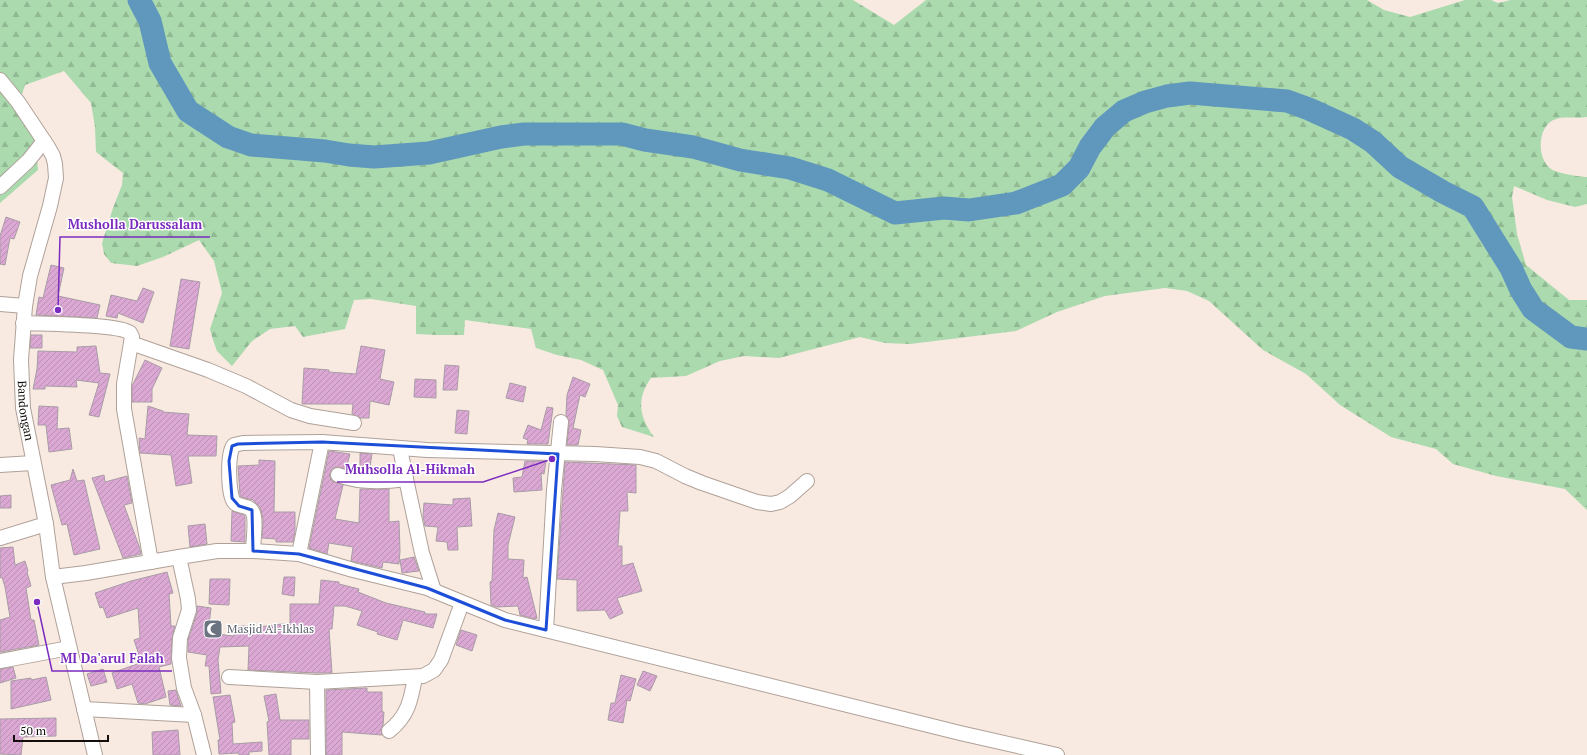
<svg xmlns="http://www.w3.org/2000/svg" width="1587" height="755" viewBox="0 0 1587 755" font-family="'PT Serif',serif">
	<style>
		.forest { fill: url(#forest-firs) }
		.lines { fill: none; stroke-linecap: round; stroke-linejoin: round }
		.river { stroke: #5f97bd; stroke-width: 23 }
		.building { fill: url(#building-hatch); stroke: #a89ca6 }
		.minor-casing { stroke: #afa199; stroke-width: 16 }
		.minor { stroke: #fff; stroke-width: 14 }
		.marked { fill: none; stroke: #1d4ed8; stroke-width: 3; stroke-linejoin: round }
		.labels { text-anchor: middle; stroke-width: 3; stroke-linejoin: round; paint-order: stroke }
		.street-label { font-size: 12px; fill: #130e0b; stroke: #fff }
		.worship-label { font-size: 12px; fill: #5b616d; stroke: #fff; text-anchor: start }
		.leader { fill: none; stroke: #7b2cbf; stroke-width: 1.5 }
		.callout-dot { fill: #7b2cbf; stroke: #fff; stroke-width: 1.5 }
		.callout-label { font-size: 13px; text-anchor: middle; font-weight: bold; fill: #7b2cbf; stroke: #fff; stroke-width: 3; stroke-linejoin: round; paint-order: stroke }
	</style>
	<defs>
		<pattern id="forest-firs" width="22" height="20" patternUnits="userSpaceOnUse"><rect width="22" height="20" fill="#aadaad"/><path d="M5 1l3.5 6h-7zM16 11l3.5 6h-7z" fill="#91ba94"/></pattern>
		<pattern id="building-hatch" width="6" height="6" patternUnits="userSpaceOnUse"><rect width="6" height="6" fill="#dba8d4"/><path d="M-1 1l2-2M0 6l6-6M5 7l2-2" fill="none" stroke="#bb8fb5"/></pattern>
	</defs>
	<rect width="100%" height="100%" fill="#f9eae1"/>
	<!-- forest -->
	<path class="forest" d="M0,0h853l41,25 32,-25h441l17,10 26,7 55,-17h26l7,3 13,-3h76v117c-9,2 -23,-1 -31,2 -19,6 -20,39 -5,50 6,4 28,8 36,8v27l-12,3 -28,-7 -33,-14 -2,11 5,37 9,31 43,35h18v210l-22,-21 -69,-13 -43,-12 -17,-15 -45,-12 -51,-32 -34,-31 -43,-24 -54,-49 -22,-10 -22,-3 -60,8 -48,16 -41,19 -106,13 -25,-1 -25,-6 -81,21 -35,-2 -24,5 -34,15 -35,2c-15,21 -12,39 3,59l-32,-10 -5,-11 1,-11 -15,-35 -22,-10 -24,-5 -21,-7 -5,-19 -66,-9 -1,15h-28l-20,-1v-28l-45,-7 -17,1 -9,29 -42,8 -8,-11 -25,3 -18,12 -20,25 -15,-15 -4,-11 -3,-11 12,-36 -8,-32 -15,-21 -36,17 -26,9 -26,-3 -7,-9 -2,-11 11,-35 9,-23 1,-12 -27,-21 -1,-25 -4,-24 -27,-32 -39,14 -9,28 19,19 3,38 -38,33z"/>
	<g class="lines">
		<!-- river -->
		<path class="river" d="M139,0l11,21 10,42 28,48 40,26 23,8 74,6 24,4 25,2 55,-4 72,-16 23,-3h98l23,6 48,7 47,13 50,8 38,12 67,33 49,-5 25,2 47,-7 46,-18 17,-17 11,-21 15,-20 19,-16 21,-9 22,-6 23,-3 97,8 22,8 44,20 20,13 27,25 43,25 30,15 38,61 10,22 12,19 38,28 16,2"/>
	</g>
	<!-- building -->
	<path class="building" d="M6,217l14,5 -6,17 -4,-1 -5,27 -5,-1v-28z
		M51,265l13,3 -6,28 42,9 -3,13 -61,-3 3,-18 4,1z
		M181,279l19,3 -11,67 -19,-3z
		M143,288l11,4 -11,31 -25,-10 -1,5 -11,-2 5,-21 26,6z
		M31,335h11v13h-12z
		M96,346l4,27 10,1 -11,43 -10,-2 10,-32 -23,-3 1,7 -32,-1v3h-12l4,-20 1,-18 39,1v-5z
		M361,346l24,4 -5,29 14,3 -5,23 -19,-4 -1,17h-9l-8,-4 1,-10h-51l2,-36 25,2v2l27,2z
		M145,360l17,8 -10,21v13h-20v-16z
		M445,365l14,1 -2,24h-14z
		M573,377l17,7 -5,13 -5,-2 -7,33 8,2 -3,15h-11l2,-22 -3,-8 1,-20z
		M415,379l21,1v18l-22,-1z
		M510,383l16,4 -3,15 -17,-4z
		M39,406l19,1 -1,22 12,-1 3,21 -23,3 -3,-27h-8z
		M148,406l15,5v1l26,2 -2,21 30,1 -1,20h-28l4,27 -16,3 -5,-31 -31,-2 -1,-15 6,1z
		M547,407l6,1 -5,36h-21l1,-4 -5,-2 5,-13 13,5z
		M457,410l12,1 -2,23 -12,-1z
		M329,451l21,3 -4,15 -10,-2 -4,2 -2,4v4l2,4 11,4 -8,34 24,4 1,-34h29v33l10,-1 1,30 -1,13 -16,-2 -1,6 -31,-7 2,-14 -24,-4 -2,11 -18,-6z
		M360,453l12,1 -3,18h-9z
		M259,460l16,1 -1,51h21v20l-2,10h-17v-3l-14,-1 1,-19 -3,-12 -7,-7 -12,-3 -1,-2 -2,-29 21,-1z
		M525,461h21l-2,13 -3,-1 1,17 -28,2 -1,-14 9,-1z
		M565,462l71,3v28l-9,-1 1,19h-8l-2,35h4v20l11,-3 9,28 -25,7 6,15 -13,6 -5,-9 -28,1v-31l-20,-1z
		M73,469l4,12 7,-1 16,69 -26,6 -7,-31 -5,1 -11,-40 19,-5z
		M104,475l1,7 22,-6 5,27 -8,2 15,41 2,8 -18,4 -31,-80z
		M11,495v13h-11v-12z
		M470,498l2,28 -15,1 1,23h-10l-1,-8 -11,-1 2,-14 -13,-1 -2,-10 1,-13 29,2v-6z
		M232,511l12,4 1,2v25l-14,-1z
		M498,513l17,4 -7,28v14l16,1 -1,18 4,-1 10,41 -3,1 -14,-4 -2,-9 -21,1 -6,-2 -1,-23 2,-1 2,-51z
		M205,524l2,20 -17,3 -2,-21z
		M13,547l2,18 10,-4 3,10 -1,1 4,14 -5,2 5,32h3l5,25 -39,7v-32l10,-3 -5,-30 -3,-10 -2,1v-30z
		M414,557l5,14 -17,2 -2,-13z
		M167,572l6,21 -4,1 2,32h4l-3,12 -1,26 -12,3 7,30 -21,7 -7,-1 -6,-19 -15,5 -5,-16 25,-9 -4,-11 5,-1 -4,-12 6,-2 -2,-30 -31,10 -4,-11 -3,1 -5,-15 36,-12z
		M284,577h11l-1,19 -12,-2z
		M210,579h20l-1,26 -20,-1z
		M321,580l18,2v2l20,5 -1,3 28,11 39,9v2h12l-4,14 -30,-8 -6,20 -20,-6 1,-2 -21,-7 5,-14 -17,-5h-11l-2,23h-3l3,44h-15l-69,-3 1,-24 -29,1 -2,13 3,33 -10,1 -2,-28h-4l2,-11 -19,-3v-12l9,-27v-7l14,2 -3,25 26,3v-10h17v2l39,-5v-19h29z
		M461,630l16,5 -5,16 -16,-6z
		M13,667l3,11 -16,5v-14z
		M103,669l4,13 -16,4 -4,-12z
		M643,671l14,5 -7,15 -13,-6z
		M621,675l15,4 -6,22 -3,-1 -4,23 -15,-3 3,-17h4z
		M46,677l5,23 -40,9v-28l20,-3v2z
		M367,688v4h15v20h2l-1,13 -2,4 1,6 -40,-3v23h-16v-65z
		M176,690v1l5,15 -11,-1 -2,-14z
		M276,694l4,26h29v19h-18v16h-22l-2,-33 2,-1 -5,-25z
		M230,695l5,27 -3,1 1,21 29,-2v9l-13,1v3h-10v-2l-20,1 -1,-14h2l-7,-43z
		M56,718v18l-33,1 -2,18 -21,-1v-35z
		M178,730l2,25h-27l-1,-23z"/>
	<g class="lines">
		<defs>
			<g id="minor">
				<path id="s1" d="M0,80l18,22 30,45 5,9 2,8 1,14 -6,28 -20,70 -5,30 -4,54 2,48 23,116 7,53 42,178"/>
				<path d="M0,187l28,-26 16,-20"/>
				<path d="M0,304l25,2"/>
				<path d="M23,323c19,1 96,1 107,10l2,4 -8,47v25l27,153"/>
				<path d="M131,343l77,27 38,16 45,24 19,6 44,7"/>
				<path d="M400,448l6,31"/>
				<path d="M0,465l33,-2"/>
				<path d="M338,475c21,8 47,7 68,4l16,74 12,38"/>
				<path d="M0,538l46,-14"/>
				<path d="M253,551c0,-9 4,-33 -1,-40 -4,-7 -13,-3 -18,-9 -6,-8 -7,-51 0,-57l9,-2 79,-1 105,8 168,4 45,3 16,4 29,15 17,7 55,19 14,2 9,-2 10,-6 17,-15"/>
				<path d="M299,554l23,-112"/>
				<path d="M179,557l9,42 1,11 -9,28 -1,20 5,30 10,27 10,40"/>
				<path d="M53,577l33,-4 93,-16 38,-6h36l46,3 54,16 74,18 78,32 455,113 97,22"/>
				<path d="M546,630l8,-140 7,-68"/>
				<path d="M0,661l69,-13"/>
				<path d="M229,677l88,5 106,-6 11,-6 7,-10 21,-57"/>
				<path d="M317,682l1,73"/>
				<path d="M84,709l110,6"/>
				<path d="M389,731c19,-15 22,-31 26,-54"/>
			</g>
		</defs>
		<!-- minor casing -->
		<use href="#minor" class="minor-casing"/>
		<!-- minor -->
		<use href="#minor" class="minor"/>
	</g>
	<!-- marked area -->
	<path class="marked" d="M322,442l236,12 -12,176 -41,-10 -78,-32 -128,-34 -46,-3 -1,-41 -13,-4 -7,-8 -3,-37 3,-15 6,-2z"/>
	<!-- icons -->
	<defs>
		<symbol id="mosque-square" viewBox="-11 -11 22 22"><rect x="-9" y="-9" width="18" height="18" rx="4" fill="#6b7280" stroke="#fff"/><path d="M3.5-4.9A6 6 0 1 0 3.5 4.9A5 5 0 1 1 3.5-4.9Z" fill="#fff"/></symbol>
	</defs>
	<g fill-rule="evenodd">
		<use href="#mosque-square" x="202" y="618" width="22" height="22"/>
	</g>
	<g class="labels">
		<!-- street labels -->
		<g class="street-label">
			<text dy="4" stroke="none"><textPath href="#s1" startOffset="352">Bandongan</textPath></text>
		</g>
		<!-- worship labels -->
		<g class="worship-label">
			<text x="227" y="633">Masjid Al-Ikhlas</text>
		</g>
	</g>
	<!-- callouts -->
	<path class="leader" d="M58 310L60 237H210M552 459L483 482H337M37 602L52 671H172"/>
	<g class="callout-dot">
		<circle cx="58" cy="310" r="4"/>
		<circle cx="552" cy="459" r="4"/>
		<circle cx="37" cy="602" r="4"/>
	</g>
	<g class="callout-label">
		<text x="135" y="229">Musholla Darussalam</text>
		<text x="410" y="474">Muhsolla Al-Hikmah</text>
		<text x="112" y="663">MI Da'arul Falah</text>
	</g>
	<!-- scale -->
	<path d="M14 735v6h94v-6" fill="none" stroke="#130e0b" stroke-width="2"/>
	<text x="20" y="735" font-size="12" fill="#130e0b" stroke="#ffffff" stroke-width="3" paint-order="stroke">50 m</text>
</svg>
